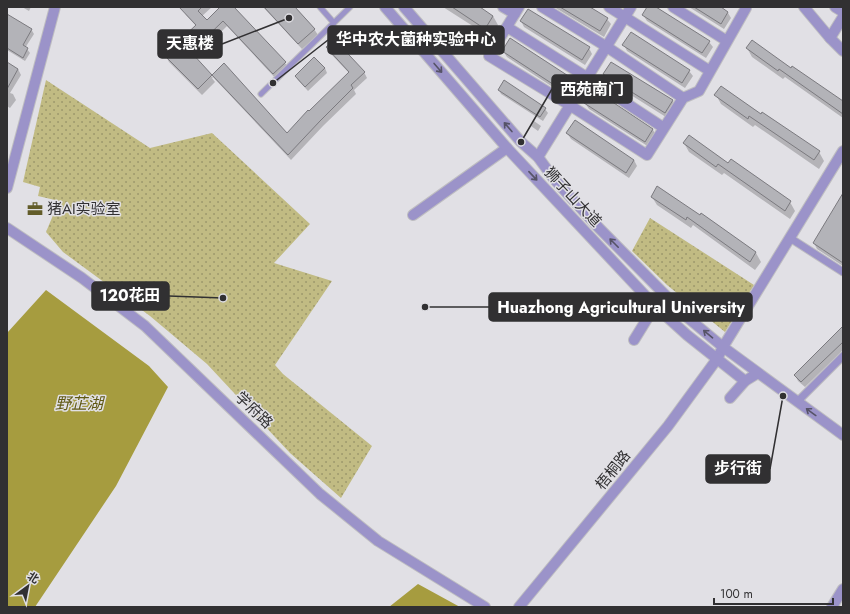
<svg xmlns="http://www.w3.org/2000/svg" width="850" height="614" viewBox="0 0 850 614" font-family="Jost,'Noto Sans SC',sans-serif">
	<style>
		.green { fill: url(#green-dots) }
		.water { fill: #a69c3f }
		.shadow { fill: #0003 }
		.building { fill: #b3b3b8; stroke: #7b7a7f }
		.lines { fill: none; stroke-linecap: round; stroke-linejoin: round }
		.service-casing { stroke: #bebdc1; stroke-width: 7 }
		.pedestrian-casing { stroke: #bebdc1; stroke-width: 9 }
		.minor-casing { stroke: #bebdc1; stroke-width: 12 }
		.tertiary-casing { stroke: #bebdc1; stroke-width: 12 }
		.service { stroke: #9b93c9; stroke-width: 5 }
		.pedestrian { stroke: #9b93c9; stroke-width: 7 }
		.minor { stroke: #9b93c9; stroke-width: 10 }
		.tertiary { stroke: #9b93c9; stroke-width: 10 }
		.oneway { stroke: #565367 }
		.labels { text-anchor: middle; stroke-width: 3; stroke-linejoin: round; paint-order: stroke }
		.street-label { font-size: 15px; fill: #313032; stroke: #e1e0e5 }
		.poi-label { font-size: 15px; fill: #313032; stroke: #e1e0e5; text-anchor: start }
		.water-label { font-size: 16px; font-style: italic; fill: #605914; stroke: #e1e0e5 }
		.leader { fill: none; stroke: #313032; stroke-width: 1.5 }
		.callout-dot { fill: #313032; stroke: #e1e0e5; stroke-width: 1.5 }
		.callout { fill: #313032; stroke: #313032; stroke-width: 1.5 }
		.callout-label { font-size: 16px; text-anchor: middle; font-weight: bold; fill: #fff }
	</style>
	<defs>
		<pattern id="green-dots" width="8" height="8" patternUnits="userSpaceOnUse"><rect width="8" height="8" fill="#c1bb83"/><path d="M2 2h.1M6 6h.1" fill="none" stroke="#9d986c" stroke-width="1.8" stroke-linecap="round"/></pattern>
	</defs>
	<rect width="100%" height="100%" fill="#e1e0e5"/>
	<!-- green -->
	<path class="green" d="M46,80l104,68 62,-15 98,91 -36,39 58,18 -57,84 8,9 89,72 -31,52 -51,-45 -83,-89 -57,-48 -87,-64 -17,-20 13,-31 -21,-5 2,-9 -17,-5z
		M650,218l104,67 -29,47 -58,-47 -35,-34z"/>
	<!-- water -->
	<path class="water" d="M46,290l103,76 19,21 -52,99 -81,121h-28v-274z
		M418,584l42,23h-71z"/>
	<!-- shadow -->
	<path class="shadow" d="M22,7h9l-2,4z
		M185,7h27l-10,9 5,5 14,-14h12l52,56 4,6 -12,11 -50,-54 -32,32 17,19 12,-12 63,69 62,-61 -19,-20 -3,-6 37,25 3,6 -13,12 2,4 -33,32 -32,34 -78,-83 -1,1 3,4 -13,13 -33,-33 -4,-7 31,-29 -10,-11 -3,-6z
		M263,7h31l20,22 4,6 -16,14z
		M443,7h35l15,9 5,9 -8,12z
		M554,7h34l19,12 4,5 -7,13z
		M649,7h5l55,35 4,5 -7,11 -59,-37 -4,-6z
		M689,7h30l9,6 3,5 -7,11z
		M7,15l24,14 3,5 -9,14 2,1 3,4 -5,8 -18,-11z
		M521,21l68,27 3,6 -7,11 -61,-38z
		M624,45l65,26 4,5 -8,12 -58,-37z
		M747,48l44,21 52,33v16l-58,-41 -2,2 -31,-22z
		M503,51l69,29 4,6 -8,11 -61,-40z
		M7,63l11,6 3,6 -11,18 3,1 3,6 -6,8 -3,-2z
		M611,63l62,38 3,6 -7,12 -62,-39 -3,-6z
		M325,68l2,5 -19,18 -10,-11 -2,-4z
		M499,90l46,19 3,4 -5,8 -42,-27z
		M716,95l45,20 1,-2 57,39 5,9 -5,8 -64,-44 -2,2 -32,-23z
		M585,103l68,27 3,5 -7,12 -60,-38z
		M534,121l7,5 -3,5 -7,-5z
		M567,133l67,27 3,6 -8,12 -58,-39z
		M684,143l44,21 3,-3 59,41 5,9 -5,8 -66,-46 -2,2 -33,-23z
		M843,195v71l-26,-17 -3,-6z
		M652,197l48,19 1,-1 55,38 5,9 -6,8 -62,-45 -2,3 -34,-23z
		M843,327v23l-38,37 -7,-6 -3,-6z"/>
	<!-- building -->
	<path class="building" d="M179,7h23l-4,4 9,9 13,-13h14l52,55 -13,12 -50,-53 -32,31 21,23 -14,14 -34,-34 32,-30z
		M264,7h31l20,22 -17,15z
		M452,7h28l13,9 -8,13z
		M560,7h30l18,11 -8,13z
		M647,7h9l54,34 -8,12 -60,-38z
		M694,7h27l7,5 -7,12z
		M528,9l62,38 -8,13 -62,-39z
		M7,14l25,15 -9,16 5,3 -5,10 -16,-10z
		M631,32l59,38 -8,13 -60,-38z
		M510,38l63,41 -8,13 -63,-41z
		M335,40l30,32 -14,13 2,3 -33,33 -32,34 -76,-80 12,-12 63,70 21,-23 1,1 40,-39 -23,-25z
		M752,40l39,28 1,-2 51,35v13l-64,-45 -1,2 -32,-23z
		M314,57l11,11 -20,19 -10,-11z
		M7,62l11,7 -11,20z
		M611,62l62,38 -8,13 -62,-39z
		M504,80l42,28 -6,9 -42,-27z
		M721,86l40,28 1,-2 58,39 -6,9 -65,-44 -1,3 -34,-24z
		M593,89l60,40 -8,13 -61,-39z
		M575,120l59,40 -8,13 -60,-40z
		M689,135l39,28 3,-4 60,42 -6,10 -67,-47 -2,3 -33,-24z
		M657,186l43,29 1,-2 55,39 -6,10 -63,-45 -1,3 -35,-23z
		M843,193v70l-30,-20z
		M843,326v16l-42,40 -7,-7z"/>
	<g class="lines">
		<defs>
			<path id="service" d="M320,7l14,16
				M261,94l89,-87"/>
			<path id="pedestrian" d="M790,238l53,34
				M797,402l46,-46"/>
			<path id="minor" d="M503,7l12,7
				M519,7l-30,49 82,50 76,49 36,-57 16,-7 47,-83 -1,-1
				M542,7l65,40 76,51
				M609,7l101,64
				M673,7l54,34
				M835,7l8,5
				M507,27l81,51 76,50
				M830,38l13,-21
				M538,157l93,-150
				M413,215l94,-67
				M634,340l21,-34
				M730,398l15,-17
				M519,607l149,-181 49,-67 6,-12
				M832,607l11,-18"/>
			<path id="tertiary" d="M385,7l122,141 148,158 32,29 58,46 13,-8
				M404,7l117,135 17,15 16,22 45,49 89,90 35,29 120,88
				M804,7l26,31 13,13
				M7,188l48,-181
				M7,228l75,50 63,48 175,168 58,47 107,66
				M723,347l120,-196"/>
		</defs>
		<!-- service casing -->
		<use href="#service" class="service-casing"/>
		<!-- pedestrian casing -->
		<use href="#pedestrian" class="pedestrian-casing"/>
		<!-- minor casing -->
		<use href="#minor" class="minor-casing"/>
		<!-- tertiary casing -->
		<use href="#tertiary" class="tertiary-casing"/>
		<!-- service -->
		<use href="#service" class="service"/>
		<!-- pedestrian -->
		<use href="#pedestrian" class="pedestrian"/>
		<!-- minor -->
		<use href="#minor" class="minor"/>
		<!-- tertiary -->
		<use href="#tertiary" class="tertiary"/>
	</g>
	<!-- one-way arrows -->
	<defs><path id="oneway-shaft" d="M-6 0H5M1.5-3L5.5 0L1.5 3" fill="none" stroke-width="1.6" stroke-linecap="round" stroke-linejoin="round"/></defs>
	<g class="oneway">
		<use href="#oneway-shaft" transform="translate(438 68) rotate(49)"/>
		<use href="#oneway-shaft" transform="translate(508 127) rotate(-131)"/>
		<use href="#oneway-shaft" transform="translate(533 176) rotate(47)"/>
		<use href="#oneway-shaft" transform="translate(614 243) rotate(-135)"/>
		<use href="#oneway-shaft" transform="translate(708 334) rotate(-140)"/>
		<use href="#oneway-shaft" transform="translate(811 412) rotate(-144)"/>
	</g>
	<!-- icons -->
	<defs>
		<symbol id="office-bare" viewBox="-9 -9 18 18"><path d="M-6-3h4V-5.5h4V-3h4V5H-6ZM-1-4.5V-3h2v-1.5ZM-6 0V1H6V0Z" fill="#625c29" stroke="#e1e0e5" stroke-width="2.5" paint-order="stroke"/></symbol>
	</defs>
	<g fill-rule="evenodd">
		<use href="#office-bare" x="24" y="198" width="22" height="22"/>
	</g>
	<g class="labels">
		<!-- street labels -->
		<g class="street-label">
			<text transform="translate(573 197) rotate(47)" y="5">狮子山大道</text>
			<text transform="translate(254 410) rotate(44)" y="5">学府路</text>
			<text transform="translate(613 470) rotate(-51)" y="5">梧桐路</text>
		</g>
		<!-- poi labels -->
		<g class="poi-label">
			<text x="47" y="214">猪AI实验室</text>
		</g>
		<!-- water labels -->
		<g class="water-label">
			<text x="79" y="409">野芷湖</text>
		</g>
	</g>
	<!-- callouts -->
	<path class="leader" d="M273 83L328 40M289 18L222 44M521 142L552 89M223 298L169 296M425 307L489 307M783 396L770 469"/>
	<g class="callout-dot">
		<circle cx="273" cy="83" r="4"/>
		<circle cx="289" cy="18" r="4"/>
		<circle cx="521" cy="142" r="4"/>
		<circle cx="223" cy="298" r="4"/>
		<circle cx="425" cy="307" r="4"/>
		<circle cx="783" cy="396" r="4"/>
	</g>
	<g class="callout">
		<rect x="328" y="26" width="176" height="28" rx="4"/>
		<rect x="158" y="30" width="64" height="28" rx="4"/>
		<rect x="552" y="75" width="80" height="28" rx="4"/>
		<rect x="92" y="282" width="77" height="28" rx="4"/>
		<rect x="489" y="293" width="263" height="28" rx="4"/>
		<rect x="706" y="455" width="64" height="28" rx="4"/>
	</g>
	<g class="callout-label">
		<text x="416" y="45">华中农大菌种实验中心</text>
		<text x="190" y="49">天惠楼</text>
		<text x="592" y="95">西苑南门</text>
		<text x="130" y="301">120花田</text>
		<text x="621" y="313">Huazhong Agricultural University</text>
		<text x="738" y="474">步行街</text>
	</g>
	<!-- border -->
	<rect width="850" height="614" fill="none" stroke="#313032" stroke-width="16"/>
	<!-- north arrow -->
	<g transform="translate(28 586) rotate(32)" stroke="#e1e0e5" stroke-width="3" paint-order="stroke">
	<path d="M0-3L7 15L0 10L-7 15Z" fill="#313032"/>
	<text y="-6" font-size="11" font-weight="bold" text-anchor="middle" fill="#313032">北</text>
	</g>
	<!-- scale -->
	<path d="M714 598v6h119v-6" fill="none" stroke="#313032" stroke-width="2"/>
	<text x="720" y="598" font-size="12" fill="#313032" stroke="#e1e0e5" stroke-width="3" paint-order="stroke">100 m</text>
</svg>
